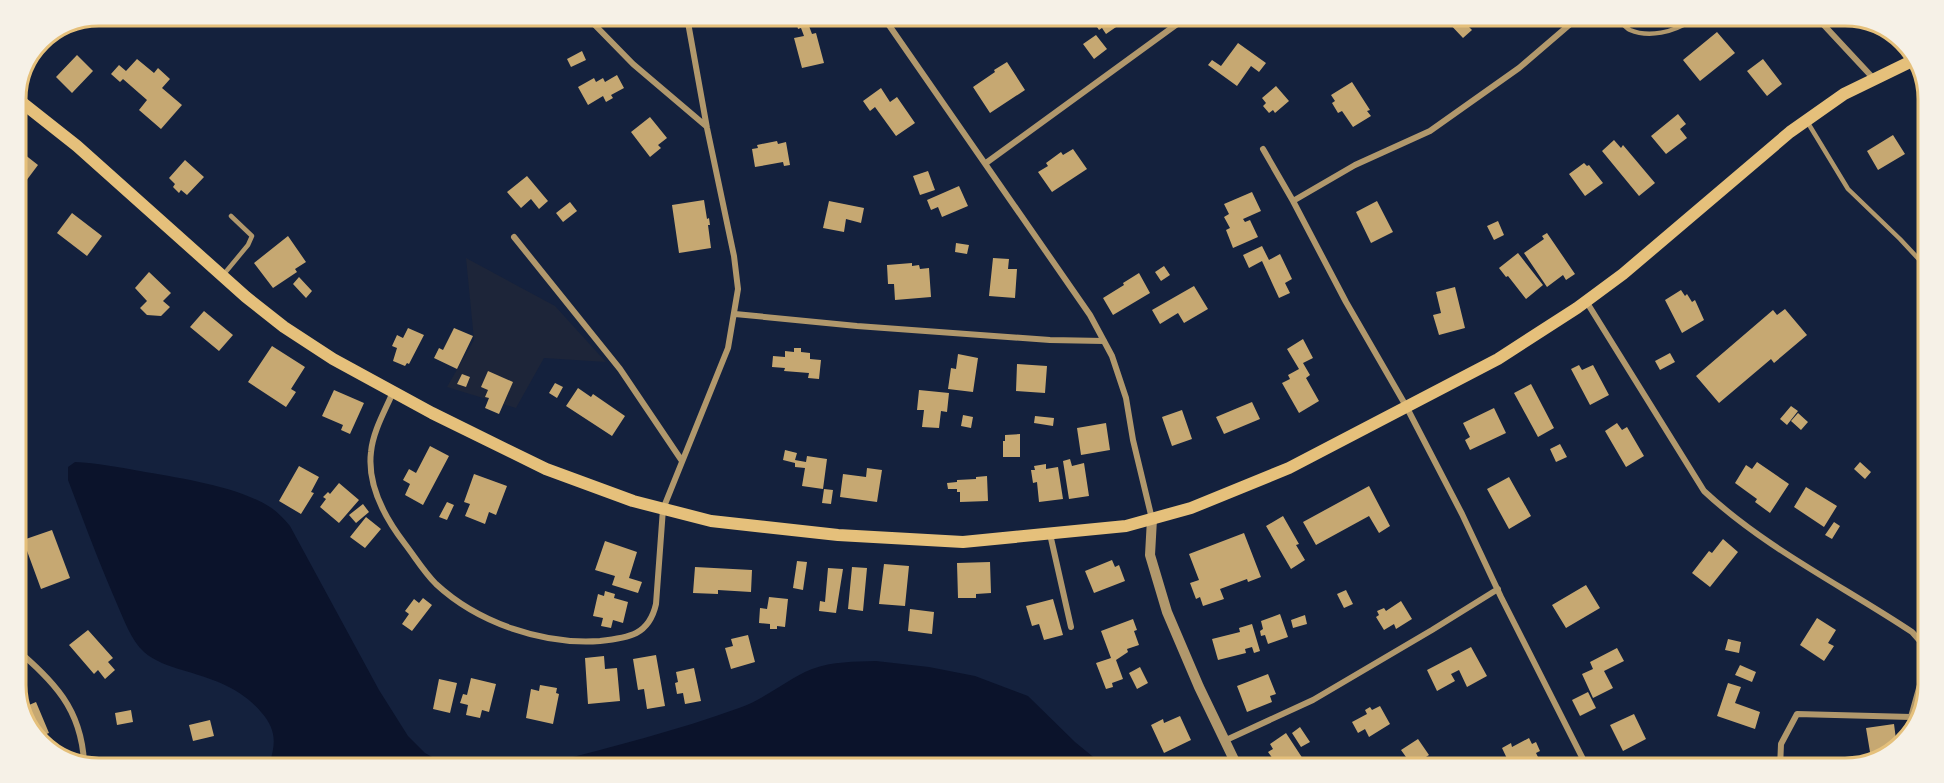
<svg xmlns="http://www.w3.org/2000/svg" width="1944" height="783" viewBox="0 0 1944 783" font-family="Jost,sans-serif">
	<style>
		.green { fill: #1d2539 }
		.water { fill: #0b132b }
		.building { fill: #c6a872 }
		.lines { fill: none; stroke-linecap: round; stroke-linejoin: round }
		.service { stroke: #b1986c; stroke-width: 4.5 }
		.minor { stroke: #b1986c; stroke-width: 6 }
		.tertiary { stroke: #b1986c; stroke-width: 10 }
		.secondary { stroke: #e5c07b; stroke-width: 12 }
		.rim { fill: none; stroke: #e5c07b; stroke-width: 3 }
	</style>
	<rect width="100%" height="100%" fill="#14213d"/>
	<!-- green -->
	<path class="green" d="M466,258l89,48 51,56 -62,-4 -28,50 -69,-21 27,-47z"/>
	<!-- water -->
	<path class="water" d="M75,462c22,1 43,5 65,9 39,7 97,15 130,36 8,5 14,12 20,19l89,164 29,46 17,17 18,10 -173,-1c6,-20 6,-33 -9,-50 -21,-25 -49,-33 -79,-42 -13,-4 -28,-9 -38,-18 -13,-12 -20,-32 -27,-48 -18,-41 -33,-82 -49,-124v-13z
		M876,661l53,6 46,9 53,20 47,46 28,23 -554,-2c64,-16 129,-33 190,-55 28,-10 48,-29 73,-39 21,-8 42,-7 64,-8z"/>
	<!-- building -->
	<path class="building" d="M795,17l20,1 2,5 -8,3 3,8 4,-1 8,30 -22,5 -8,-30 10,-2 -3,-8 -3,1z
		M1091,18l27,1 -2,1 3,5 -13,9 -4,-6 -3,2z
		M1446,20h28l-6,6 4,4 -9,8z
		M1717,32l18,21 -35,28 -17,-21z
		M1096,35l11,14 -13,10 -11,-15z
		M1238,43l28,20 -7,9 -8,-6 -14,20 -29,-21 4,-5 9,6z
		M582,51l4,9 -15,7 -4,-8z
		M77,55l16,16 -21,22 -16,-16z
		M137,59l17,14 4,-5 12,11 -8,9 20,17 -21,24 -22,-19 8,-10 -24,-21 -3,3 -9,-8 8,-9 7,6z
		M1763,59l19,25 -15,12 -20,-25z
		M1007,62l18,28 -35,23 -17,-26 22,-15 -1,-2z
		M617,75l7,13 -13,7 2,3 -7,4 -3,-6 -15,9 -10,-18 16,-9 2,4 7,-4 2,4z
		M1352,82l18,28 -3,1 4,5 -18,11 -11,-16 -4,2 -6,-10 3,-2 -4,-6z
		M1276,86l13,15 -14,12 -2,-3 -4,3 -6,-7 3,-3 -4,-5z
		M881,88l9,14 7,-5 18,26 -19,13 -21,-29 -5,4 -7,-10z
		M1678,114l8,10 -6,5 7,9 -21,16 -15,-18z
		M650,117l17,21 -9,7 3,3 -11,9 -19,-25z
		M1893,135l12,19 -27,16 -11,-19z
		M1614,140l7,8 2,-3 32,38 -16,13 -37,-45z
		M777,141l1,3 8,-2 4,23 -6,1 -1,-4 -28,5 -3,-18 6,-1 -1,-3z
		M15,147l23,18 -15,20 -8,-7z
		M1073,149l14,20 -35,23 -14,-20 10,-6 -2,-3 15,-11 2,3z
		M185,160l19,17 -17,18 -6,-5 -2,3 -6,-6 2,-3 -6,-6z
		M1584,163l3,3 2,-1 14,18 -18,13 -16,-22z
		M928,171l7,19 -15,5 -7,-19z
		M527,176l21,25 -9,8 -8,-10 -10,9 -14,-16z
		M959,186l9,20 -26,11 -4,-10 -7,3 -4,-10z
		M1252,192l9,19 -18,8 2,3 5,-2 8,17 -25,11 -7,-18 4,-2 -6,-11 5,-3 -5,-10z
		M704,200l3,19 2,-1 1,7h-2l3,23 -32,5 -7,-48z
		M829,201l35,7 -3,15 -15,-4 -2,13 -21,-4z
		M1377,201l16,31 -22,11 -15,-31z
		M570,202l7,9 -14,11 -7,-9z
		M72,213l30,23 -15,20 -30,-23z
		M1498,221l6,14 -10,5 -7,-14z
		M1547,233l28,41 -9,6 -3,-5 -16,12 -23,-34 20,-14 -2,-3z
		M288,236l18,26 -11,7 2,3 -24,16 -19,-25z
		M956,243l13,2 -2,9 -12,-2z
		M1262,246l7,14 11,-6 12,25 -7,4 5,10 -11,5 -17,-37 -13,7 -6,-13z
		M1518,253l25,32 -17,14 -18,-23 -2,1 -7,-9z
		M993,258l16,1 -1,10h9l-2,29 -26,-2z
		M912,263v3l7,-1 1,4 9,-1 2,29 -36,3 -1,-16h-6l-1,-19z
		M1164,266l6,9 -9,6 -6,-9z
		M149,272l22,21 -8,8 7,6 -9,9 -14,-1 -7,-7 7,-7 -12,-13z
		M1139,273l11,20 -37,22 -10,-17 21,-13 -1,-2z
		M299,277l13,14 -6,7 -13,-14z
		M1194,286l14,23 -24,14 -6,-10 -18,11 -8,-14z
		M1455,287l10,41 -26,7 -6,-20 8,-2 -5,-21z
		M1681,290l4,6 2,-2 5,8 3,-2 9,20 -22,13 -17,-33z
		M1785,309l22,26 -33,28 -3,-4 -52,44 -23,-27 77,-66 4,5z
		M204,311l29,24 -14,16 -29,-24z
		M408,328l16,7 -15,29 -2,-1 -2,3 -12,-5 4,-13 -5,-2 5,-11 6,3z
		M454,328l19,8 -16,33 -23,-11 5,-10 4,2z
		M1303,339l10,19 -10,5 7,12 -4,3 13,23 -20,12 -17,-30 8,-4 -2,-4 11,-6 -12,-20z
		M272,346l33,21 -14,22 5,3 -10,15 -38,-25z
		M794,348h7v4l9,1v6l11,1 -2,19 -11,-1 1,-5 -25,-2 1,-3 -13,-1 1,-11 12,1v-6l9,1z
		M1670,353l5,9 -15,8 -5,-9z
		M958,354l20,4 -5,34 -25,-3 3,-21 5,1z
		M1017,364l30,2 -2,27 -29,-2z
		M1579,365l3,5 11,-5 16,30 -19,10 -19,-36z
		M488,371l25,11 -14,32 -14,-6 4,-10 -4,-1 3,-7 -7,-3z
		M462,374l8,3 -4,10 -9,-3z
		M15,380l12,2 -2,21 -10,-1z
		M555,383l8,4 -6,11 -8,-5z
		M1531,384l23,44 -16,9 -24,-44z
		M578,388l13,9 2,-3 32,22 -13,20 -46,-30z
		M334,390l30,13 -14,31 -9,-4 2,-5 -21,-9z
		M919,390l30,3 -2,19 -6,-1 -2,17 -17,-1 2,-17h-7z
		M1252,402l8,17 -36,15 -8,-17z
		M1791,406l7,5 -11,14 -7,-6z
		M1494,408l12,25 -36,17 -5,-10 5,-3 -7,-14z
		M1182,410l10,29 -20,7 -10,-29z
		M1798,413l10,9 -7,8 -10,-9z
		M963,415l10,2 -2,11 -10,-2z
		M1035,416l19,2 -1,8 -19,-3z
		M1106,423l4,27 -29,5 -4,-27z
		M1617,423l5,7 5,-3 17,29 -18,11 -21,-36z
		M1020,434v23h-17v-16h2v-6z
		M1560,444l7,13 -11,5 -6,-13z
		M430,446l19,10 -26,49 -18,-10 5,-11 -7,-4 6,-11 7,4z
		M785,450l12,3 -2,7 11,2 1,-6 20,3 -4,30 -21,-3 3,-18 -10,-1v-4l-12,-3z
		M1070,459l2,7 12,-3 5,33 -20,3 -6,-38z
		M1757,462l32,22 -19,29 -15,-11 2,-3 -22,-16 11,-18 6,4z
		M1860,462l11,10 -6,7 -11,-10z
		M1046,464v5l12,-2 5,32 -24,3 -2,-20 -4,1 -2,-13h4l-1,-4z
		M299,466l20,11 -8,15 3,1 -13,21 -22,-13z
		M867,468l15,2 -5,32 -37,-5 3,-23 23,3z
		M474,474l33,12 -11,29 -7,-3 -4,12 -20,-8 5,-12 -6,-2z
		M987,476l1,25 -28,1v-10h-3v-3h-9l-1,-6 10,-1v-2l19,-1v-2z
		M1509,477l22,39 -22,13 -22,-40z
		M339,483l20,17 -20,23 -19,-16 6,-8 -3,-2 5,-5 2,2z
		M1369,486l21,40 -11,7 -10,-17 -53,29 -13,-23z
		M1806,487l31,19 -13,21 -30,-20z
		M824,489l9,1 -2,14 -9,-1z
		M447,502l7,3 -7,15 -8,-3z
		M363,504l6,8 -13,11 -7,-8z
		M1283,516l16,28 -3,1 9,15 -14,9 -25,-43z
		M366,517l15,12 -16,19 -15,-11z
		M1834,522l6,4 -8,13 -7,-4z
		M52,530l18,48 -29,11 -18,-49z
		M1244,533l17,44 -13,5 -1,-3 -27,10 4,10 -21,7 -3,-9 -4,2 -6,-16 9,-3 -10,-26z
		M1723,539l15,13 -28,35 -18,-14 17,-22 3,2z
		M605,541l32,11 -8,26 13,4 -4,11 -26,-8 3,-9 -20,-6z
		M1112,560l3,7 4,-2 6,16 -31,12 -9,-22z
		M797,561l10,1 -4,28 -10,-2z
		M990,562l1,31 -15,1v4h-18l-1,-35z
		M884,564l25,2 -4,40 -26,-2z
		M695,567l57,3 -1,22 -33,-2v4l-25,-1z
		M852,567l15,1 -4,43 -15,-2z
		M828,568l15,1 -7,44 -17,-2 1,-10 5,1z
		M1586,585l14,23 -34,20 -14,-23z
		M1346,590l7,14 -9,4 -7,-14z
		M605,591l10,3 -1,4 14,4 -5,21 -10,-3 -2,8 -10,-2 2,-8 -10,-2 5,-22 6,2z
		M769,597l19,2 -3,28 -8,-1v3h-7v-5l-11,-1 1,-15 7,1z
		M423,598l9,7 -20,26 -10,-7 7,-10 -4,-3 9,-12 5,4z
		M1053,599l10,36 -19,5 -5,-16 -7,2 -6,-20z
		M1401,601l11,18 -16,10 -2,-5 -10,6 -8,-13 3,-2 -2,-4 7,-3 2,3z
		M910,609l24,3 -2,22 -24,-3z
		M1280,614l8,23 -20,7 -3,-9 -4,1 -1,-5 3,-2 -2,-8z
		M1305,615l2,9 -14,4 -2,-8z
		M1817,618l19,12 -8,13 6,3 -10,15 -24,-16z
		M1133,619l4,11 -3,1 5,14 -12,4 1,3 -12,8 7,19 -11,4 1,4 -7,2 -10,-26 15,-5 -10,-27z
		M1252,624l8,27 -6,2 -2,-6 -7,2 1,4 -28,7 -6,-21 28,-7 -1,-4z
		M88,630l25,28 -5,4 7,8 -10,9 -7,-9 -4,4 -25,-29z
		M748,635l7,27 -24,7 -6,-21 8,-2 -2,-7z
		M1728,639l13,3 -2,11 -14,-3z
		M1471,647l16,29 -20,11 -8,-17 -8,4 4,7 -18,10 -10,-21z
		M1617,648l7,13 -20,10 9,17 -20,10 -11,-24 11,-5 -3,-7z
		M656,655l9,51 -18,3 -3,-20 -6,1 -5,-31z
		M604,656l1,13 12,-1 3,33 -32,3 -3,-46z
		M1740,665l16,7 -4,10 -17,-7z
		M1140,667l8,16 -11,6 -8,-16z
		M694,668l7,33 -16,3 -2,-11 -6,1 -2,-11 3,-1 -2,-10z
		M1268,674l8,20 -6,2 2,6 -25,10 -10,-26z
		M471,678l25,6 -7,28 -7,-2 -2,8 -14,-3 2,-10 -8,-2 3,-9 4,1z
		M439,679l18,4 -7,30 -17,-4z
		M1728,683l13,4 -6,16 25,9 -5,17 -38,-13z
		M540,685l17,3 -1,5 3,1 -6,30 -27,-6 5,-29 8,2z
		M1588,692l8,16 -16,8 -8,-16z
		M36,702l13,31 -13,5 -4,-3 -10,-27z
		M1380,706l10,18 -21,13 -4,-8 -7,4 -6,-11 15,-8 -2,-4 5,-3 2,3z
		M131,710l2,12 -16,3 -2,-12z
		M1634,714l12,25 -23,12 -13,-26z
		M1180,716l11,24 -27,13 -13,-28 12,-6 1,4z
		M210,720l4,16 -21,5 -4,-16z
		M1894,724l3,23 -5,7 -21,4 -5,-30z
		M1300,727l10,15 -9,5 -9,-14z
		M1286,733l17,26 -11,7h-8l-2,-3 -4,3 -10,-14 5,-3 -3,-5z
		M1529,738l3,6 4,-2 4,9 -4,2 3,6 -15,8h-13l-9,-19 9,-5 1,4z
		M1418,739l11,16 -3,2 6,10 -24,-1 3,-2 -10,-14z"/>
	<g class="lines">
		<!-- service -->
		<path class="service" d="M1619,20c3,3 7,8 11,10 19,8 44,2 60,-9
			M1808,123l40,66 52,50 27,29
			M224,274l24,-29 4,-9 -21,-20"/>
		<!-- minor -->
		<path class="minor" d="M587,17l46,47 73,62
			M884,18l206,297 22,41 14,42 7,42 19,79
			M1820,21l54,58
			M1263,149l30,52 53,101 60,104 56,108 39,83 86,170
			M986,163l198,-144
			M1293,201l62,-36 75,-34 89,-63 56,-48
			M514,237l106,132 62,92
			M1586,301l118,190c61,57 139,95 208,141l8,9 3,9
			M735,314l122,12 193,14 54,1
			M393,392c-8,19 -20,39 -22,60 -4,33 14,66 34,92 10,13 19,28 31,40 42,39 107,61 164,57 29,-3 49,-6 56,-37l7,-95 65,-161 10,-59 -4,-33 -27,-128 -20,-111
			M1050,534l21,93
			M15,648c39,34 66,60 69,114
			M1224,741l89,-41 119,-70 66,-41
			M1780,768l1,-24 16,-30 114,3 12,-43"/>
		<!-- tertiary -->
		<path class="tertiary" d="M1152,519l-2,36 17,57 32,75 38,79"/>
		<!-- secondary -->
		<path class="secondary" d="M15,97l62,49 169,151 38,30 49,32 99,54 114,56 87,32 78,20 127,14 125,7 163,-16 65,-18 98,-40 209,-109 79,-51 46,-34 167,-142 54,-38 72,-35"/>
	</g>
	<!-- crop -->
	<path d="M0 0H1944V783H0ZM99 26H1845A73 73 0 0 1 1918 99V685A73 73 0 0 1 1845 758H99A73 73 0 0 1 26 685V99A73 73 0 0 1 99 26Z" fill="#f6f1e7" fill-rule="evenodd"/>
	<path class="rim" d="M99 26H1845A73 73 0 0 1 1918 99V685A73 73 0 0 1 1845 758H99A73 73 0 0 1 26 685V99A73 73 0 0 1 99 26Z"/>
</svg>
